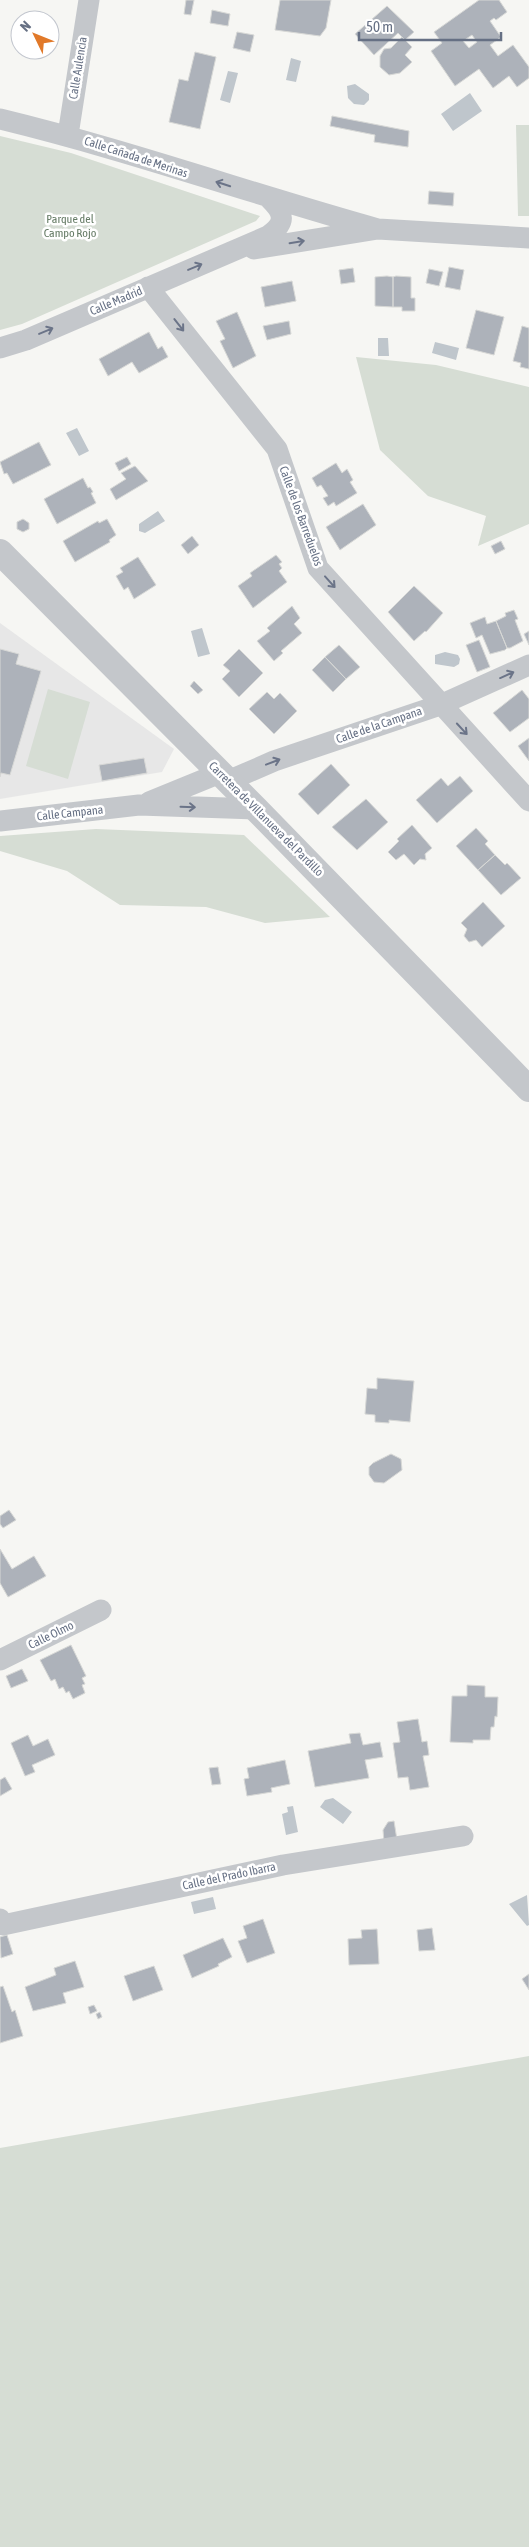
<svg xmlns="http://www.w3.org/2000/svg" width="529" height="2547" viewBox="0 0 529 2547" font-family="'Asap Condensed',sans-serif">
	<style>
		.built { fill: #e7e7e7 }
		.green { fill: #d6ddd4 }
		.water { fill: #bfc6cc }
		.building { fill: #adb2ba; stroke: #d7d8d6; fill-rule: evenodd }
		.lines { fill: none; stroke-linecap: round; stroke-linejoin: round }
		.minor { stroke: #c4c7cb; stroke-width: 21 }
		.tertiary { stroke: #c4c7cb; stroke-width: 26 }
		.oneway { stroke: #6b7488 }
		.labels { text-anchor: middle; stroke-width: 5; stroke-linejoin: round; paint-order: stroke }
		.street-label { font-size: 12px; fill: #667084; stroke: #fff }
		.park-label { font-size: 12px; fill: #657b65; stroke: #fff }
	</style>
	<rect width="100%" height="100%" fill="#f6f6f3"/>
	<!-- built -->
	<path class="built" d="M0,623l174,126 -12,23 -162,27z"/>
	<!-- green -->
	<path class="green" d="M516,125h13v91h-11z
		M0,136l71,17 189,63 -4,5 -234,103 -22,6z
		M356,357l80,8 93,22v137l-51,22 8,-30 -58,-20 -48,-46z
		M48,689l42,13 -22,77 -42,-13z
		M96,829l148,6 86,82 -65,6 -59,-16 -86,-2 -53,-34 -67,-20v-15z
		M529,2056v491h-529v-399z"/>
	<!-- water -->
	<path class="water" d="M291,58l10,3 -5,21 -10,-2z
		M228,71l10,2 -8,30 -10,-3z
		M355,84l14,10v6l-5,5 -10,-1 -6,-6 -1,-12z
		M470,93l12,18 -29,20 -12,-17z
		M378,338h10l1,18h-11z
		M435,342l24,6 -3,12 -24,-7z
		M77,428l12,23 -10,5 -13,-23z
		M158,511l7,10 -20,12 -6,-2v-7z
		M202,628l8,26 -12,3 -7,-26z
		M445,652l13,3 2,4 -1,5 -5,3 -19,-3v-9z
		M333,1798l19,14 -9,12 -23,-17 5,-7z
		M293,1806l5,26 -12,3 -4,-21 6,-2 -1,-5z
		M527,1895l2,30 -2,1 -18,-22z
		M213,1897l3,12 -22,5 -3,-12z"/>
	<!-- building -->
	<path class="building" d="M186,0h8l-3,15 -7,-1z
		M280,0h51l-5,28 -6,8 -45,-6z
		M479,0h20l8,12 -11,8 -2,-2 -4,3 11,16 -11,8 8,11 15,-11 16,22v11l-12,9 -8,-11 -16,12 -14,-19 -24,17 -24,-35 11,-8 -8,-11zM472,35l5,7 -8,6 -6,-7z
		M387,6l27,26 -9,8 -7,-7 -24,22 -19,-21z
		M212,10l18,4 -2,12 -18,-3z
		M237,32l17,3 -4,17 -17,-4z
		M402,37l10,10 -7,8 7,7 -12,11 -11,2 -9,-8v-11l4,-7 7,-1z
		M195,52l21,5 -16,72 -31,-7 10,-43 9,2z
		M332,116l77,15 -1,16 -34,-5 1,-7 -45,-9z
		M429,191l25,2 -1,13 -25,-2z
		M449,267l15,3 -4,20 -15,-3z
		M353,268l2,14 -14,2 -2,-14z
		M429,269l14,3 -4,14 -13,-3z
		M387,276l6,1v30l-18,-1v-29z
		M396,276l15,1v21h4v13h-13v-4h-9v-30z
		M292,281l4,20 -31,6 -4,-20z
		M476,310l28,7 -10,38 -28,-7z
		M237,312l19,44 -23,12 -13,-27 5,-2 -9,-18z
		M289,321l2,13 -24,6 -4,-14z
		M522,326l7,2v41l-9,-2 1,-4 -8,-2z
		M149,332l9,17 4,-3 6,11 -29,16 -7,-11 -24,14 -9,-17z
		M39,442l12,23 -38,19 -6,-11 -3,1 -4,-12z
		M127,457l4,7 -12,7 -4,-8z
		M336,463l6,10 5,-4 6,11 -3,2 7,11 -21,13 -2,-4 -6,4 -5,-8 5,-2 -7,-11 -4,2 -5,-9z
		M135,466l13,15 -32,19 -6,-11 16,-10 -5,-6z
		M83,478l5,10 2,-1 3,5 -2,1 5,10 -39,21 -13,-25z
		M363,504l13,21 -36,25 -14,-23z
		M23,519l6,4v6l-6,3 -6,-3v-7z
		M107,519l9,16 -7,5 1,2 -35,20 -12,-21 35,-20 1,2z
		M192,536l7,9 -11,9 -7,-9z
		M501,541l4,8 -10,5 -4,-8z
		M276,555l6,7 -3,2 3,4 -3,3 8,11 -34,26 -15,-22 14,-10 -2,-3z
		M138,557l18,28 -22,14 -6,-12 -4,3 -8,-14 7,-4 -3,-4z
		M414,586l29,27 -17,19 -1,-1 -11,10 -26,-29z
		M292,606l8,12 -6,6 8,9 -21,18 2,2 -9,8 -17,-20 13,-10 -3,-3z
		M514,610l4,9 -3,1 8,21 -13,7h-3l-11,-27 10,-5 -1,-3z
		M485,617l2,7 9,-3 11,27 -2,2 -15,4 -8,-19 -6,3 -6,-15z
		M529,631v14l-5,-11z
		M479,640l11,27 -13,5 -11,-27z
		M339,645l21,22 -14,12 -21,-22z
		M0,649l19,5 -3,10 25,7 -31,104 -9,-2 -1,4z
		M239,649l24,24 -24,24 -17,-18 8,-8 -7,-6z
		M325,657l21,22 -13,13 -21,-22z
		M194,681l9,9 -5,4 -8,-8z
		M522,690l7,9v19l-19,14 -17,-19z
		M267,692l7,7 6,-6 17,18 -23,23 -25,-25z
		M529,738v23l-11,-15z
		M144,758l3,15 -45,8 -3,-16z
		M331,764l19,21 -32,30 -20,-21z
		M460,776l13,15 -36,32 -21,-23 25,-22 7,8z
		M366,799l22,23 -31,28 -25,-23z
		M412,825l20,23 -7,6 1,6 -6,-1 -6,6 -10,-11 -8,6 -8,-8 11,-11 -2,-2z
		M476,828l12,13 -3,3 10,11 -17,15 -22,-24z
		M495,855l10,10 2,-2 14,15 -20,17 -23,-25z
		M483,902l22,24 -23,21 -6,-7 -7,2 -5,-6 3,-7 -6,-6z
		M377,1378l37,3 -4,41 -21,-2v3l-14,-1v-7l-10,-1 2,-26 10,1z
		M391,1454l10,5 1,11 -18,13 -10,-1 -5,-7v-8l4,-4z
		M9,1510l7,10 -13,8 -3,-4v-8z
		M0,1549l12,20 22,-13 12,20 -38,21 -8,-14z
		M71,1645l15,31 -4,2 3,6 -3,1 3,8 -12,6 -4,-8 -3,2 -3,-6 -4,2 -4,-10 -4,2 -11,-21z
		M22,1669l6,12 -17,7 -5,-12z
		M467,1685l18,1v11h13l-1,20 -2,-1 -1,11h-3l-1,13h-17v3l-23,-1 2,-46h15z
		M418,1719l4,23 5,-1 2,14 -6,1 6,31 -19,3 -2,-13 -10,1 -5,-35 7,-1 -3,-20z
		M360,1733l3,12 17,-3 3,15 -18,3 4,18 -54,9 -7,-36 43,-8 -2,-9z
		M28,1735l5,11 15,-7 7,16 -23,10 3,7 -10,4 -14,-33z
		M285,1760l5,24 -19,4 1,4 -25,4 -3,-17 5,-1 -2,-10z
		M218,1767l3,17 -9,1 -3,-17z
		M5,1777l7,12 -12,7v-16z
		M394,1821l3,19 -13,2 -1,-12 5,-8z
		M263,1919l12,34 -28,10 -9,-22 9,-3 -4,-12z
		M432,1928l3,22 -16,1 -2,-21z
		M377,1929l2,35 -30,1 -1,-26 14,-1 -1,-8z
		M7,1935l6,19 -12,4 -1,-21z
		M223,1938l9,19 -14,7 1,2 -27,12 -9,-23z
		M75,1961l9,26 -21,6 3,10 -33,8 -8,-24 31,-12 -2,-7z
		M154,1966l9,24 -30,11 -9,-25z
		M529,1974v16l-7,-11z
		M3,1986l9,26 3,-2 8,26 -23,7v-56z
		M94,2005l3,6 -7,3 -2,-7z
		M100,2012l2,5 -4,2 -2,-5z"/>
	<g class="lines">
		<!-- minor -->
		<path class="minor" d="M0,119c128,31 252,75 378,110
			M68,135l21,-135
			M254,249l124,-20 151,9
			M148,287l129,162 41,119 211,233
			M0,348l26,-8 242,-104c18,-13 17,-22 2,-37
			M228,781l46,-20 166,-56 89,-40
			M149,802l71,-29
			M0,821l139,-16 117,4
			M0,1660l101,-50
			M0,1919l3,6 280,-60 180,-29"/>
		<!-- tertiary -->
		<path class="tertiary" d="M0,552l256,257 273,280"/>
	</g>
	<!-- one-way arrows -->
	<defs><path id="oneway-shaft" d="M-6 0H5M1.5-3L5.5 0L1.5 3" fill="none" stroke-width="1.6" stroke-linecap="round" stroke-linejoin="round" transform="scale(1.25)"/></defs>
	<g class="oneway">
		<use href="#oneway-shaft" transform="translate(223 184) rotate(-162)"/>
		<use href="#oneway-shaft" transform="translate(297 242) rotate(-9)"/>
		<use href="#oneway-shaft" transform="translate(195 267) rotate(-23)"/>
		<use href="#oneway-shaft" transform="translate(179 325) rotate(52)"/>
		<use href="#oneway-shaft" transform="translate(46 331) rotate(-23)"/>
		<use href="#oneway-shaft" transform="translate(330 582) rotate(48)"/>
		<use href="#oneway-shaft" transform="translate(507 675) rotate(-24)"/>
		<use href="#oneway-shaft" transform="translate(462 729) rotate(47)"/>
		<use href="#oneway-shaft" transform="translate(273 762) rotate(-21)"/>
		<use href="#oneway-shaft" transform="translate(188 807) rotate(2)"/>
	</g>
	<g class="labels">
		<!-- street labels -->
		<g class="street-label">
			<text transform="translate(78 68) rotate(-81)" y="4">Calle Aulencia</text>
			<text transform="translate(136 157) rotate(18)" y="4">Calle Cañada de Merinas</text>
			<text transform="translate(116 301) rotate(-23)" y="4">Calle Madrid</text>
			<text transform="translate(301 516) rotate(70)" y="4">Calle de los Barreduelos</text>
			<text transform="translate(379 725) rotate(-19)" y="4">Calle de la Campana</text>
			<text transform="translate(70 813) rotate(-6)" y="4">Calle Campana</text>
			<text transform="translate(266 819) rotate(45)" y="4">Carretera de Villanueva del Pardillo</text>
			<text transform="translate(51 1635) rotate(-26)" y="4">Calle Olmo</text>
			<text transform="translate(229 1876) rotate(-12)" y="4">Calle del Prado Ibarra</text>
		</g>
		<!-- park labels -->
		<g class="park-label">
			<text x="70" y="223">Parque del<tspan x="70" dy="14">Campo Rojo</tspan></text>
		</g>
	</g>
	<!-- north arrow -->
	<g transform="translate(35 35) rotate(313)"><circle r="24" fill="#ffffff" stroke="#c2c6ce"/>
	<path d="M0-4L9 19L0 12L-9 19Z" fill="#e17929"/>
	<text y="-8" font-size="14" font-weight="bold" text-anchor="middle" fill="#667084">N</text>
	</g>
	<!-- scale -->
	<path d="M359 32v8h142v-8" fill="none" stroke="#667084" stroke-width="2.5"/>
	<text x="366" y="32" font-size="15" fill="#667084" stroke="#ffffff" stroke-width="4" paint-order="stroke">50 m</text>
</svg>
